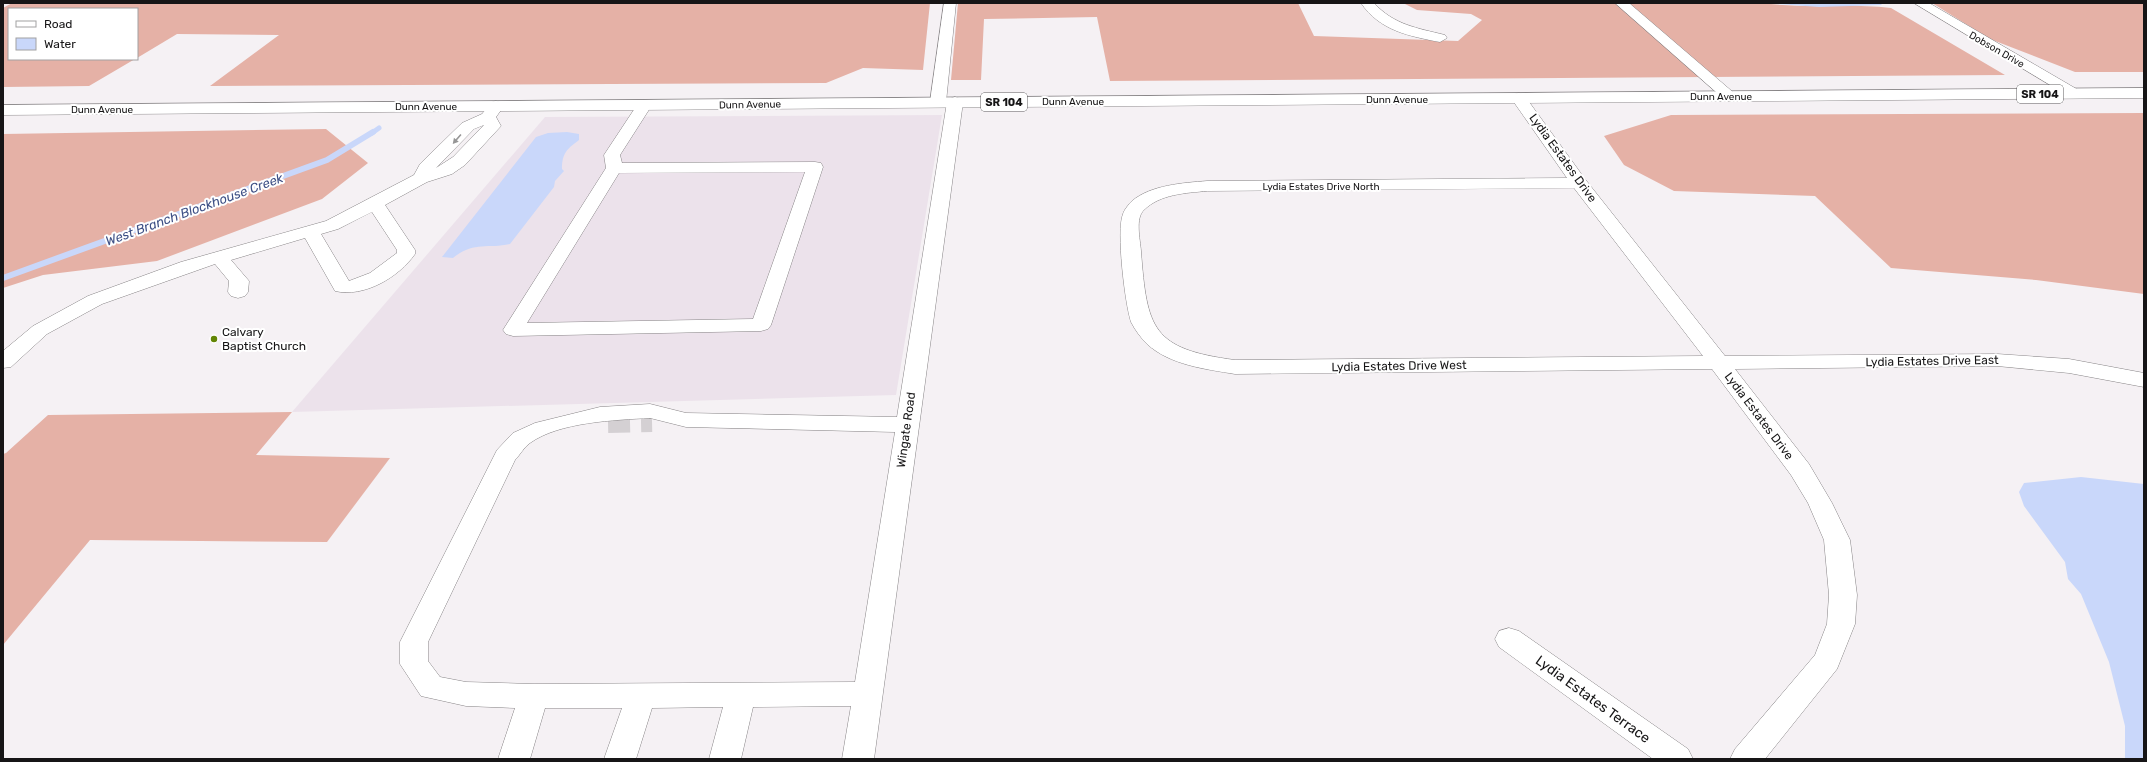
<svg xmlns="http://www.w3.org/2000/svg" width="2147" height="762" viewBox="0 0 2147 762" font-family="Rubik,sans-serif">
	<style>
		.built { fill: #ece2eb }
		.forest { fill: #e5b1a6 }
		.water { fill: #c9d7fa }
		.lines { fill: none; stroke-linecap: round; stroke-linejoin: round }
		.stream-far1 { stroke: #c9d7fa; stroke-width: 5 }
		.stream { stroke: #c9d7fa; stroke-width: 6 }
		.minor-tunnel { stroke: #d4d0d3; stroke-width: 22; stroke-dasharray: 22 11; stroke-linecap: butt }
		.minor-casing { stroke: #878486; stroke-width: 1 }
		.major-casing { stroke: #878486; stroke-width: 1 }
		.minor { fill: #fff; fill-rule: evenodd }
		.major { fill: #fff; fill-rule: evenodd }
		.oneway { fill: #969696 }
		.poi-dot { fill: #628504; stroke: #fff; stroke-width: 1.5 }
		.labels { text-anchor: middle; stroke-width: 4; stroke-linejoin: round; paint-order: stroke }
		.far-street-label { font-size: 10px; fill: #161516; stroke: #fff }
		.shield { fill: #fff; stroke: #5c5b5c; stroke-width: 1 }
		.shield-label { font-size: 11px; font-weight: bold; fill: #161516 }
		.street-label { font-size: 12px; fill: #161516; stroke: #fff }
		.poi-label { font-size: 12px; fill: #161516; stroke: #fff; text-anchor: start }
		.water-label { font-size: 13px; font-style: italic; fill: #3d4f85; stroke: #fff }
		.near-street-label { font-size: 14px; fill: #161516; stroke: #fff }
	</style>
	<rect width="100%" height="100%" fill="#f5f1f4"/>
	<!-- built -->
	<path class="built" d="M942,115l-46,280 -604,17 253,-295z"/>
	<!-- forest -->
	<path class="forest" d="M12,3h918l-7,67 -60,-2 -37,15 -616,3 69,-51 -102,-1 -40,24v-49h-128v50h126l-46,27 -86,1v-79z
		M958,3h340l16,33 144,5 24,-21 -11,-6 -54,-4 -14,-7h359c43,6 86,0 129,5l114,67 -895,6 -13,-64 -113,2 -3,61h-30z
		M1932,3h212v69h-69l-85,-33z
		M2144,113v181l-108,-14 -145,-12 -76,-72 -141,-5 -50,-26 -20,-29 67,-21z
		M326,129l42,34 -46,36 -165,62 -114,14 -40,13v-154z
		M292,412l-36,43 134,3 -63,84 -237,-2 -87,105v-191l3,-1 42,-38z"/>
	<!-- water -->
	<path class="water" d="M1762,3h118l2,2 -63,2z
		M567,132l12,2v6c-12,9 -17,13 -17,29l2,2 -9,10 -1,6 -44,57c-23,5 -36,-3 -57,14l-11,-1 94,-120 12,-4z
		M2081,477l63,7v275h-19v-33l-16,-64 -28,-68 -13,-15 -3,-17 -41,-56 -5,-14 5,-9z"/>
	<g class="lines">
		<!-- stream-far1 -->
		<path class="stream-far1" d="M372,133l7,-5"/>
		<!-- stream -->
		<path class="stream" d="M3,278l324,-118 46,-28"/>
		<!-- minor-tunnel -->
		<path class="minor-tunnel" d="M608,422l44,-1"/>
		<defs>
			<path id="minor" d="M944,3h12l-10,99 -3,3h-10l-3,-3z
				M1361,3h13c20,22 43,25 71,32l2,3 -7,4c-31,-6 -60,-11 -79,-39z
				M1615,3h14l105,90 3,3 -3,3h-10z
				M1914,3h15l151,88 3,3 -3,3h-10z
				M1519,93l5,2 61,84 140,177 272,-2 72,5 75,14v14l-75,-14 -72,-7 -262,3 74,95 23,39 18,37 7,55 -2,29 -18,45 -72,90h-35l5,-10 80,-94 12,-31 2,-29 -5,-55 -16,-37 -17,-28 -79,-106 -477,5c-30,-5 -65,-9 -88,-30 -6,-6 -12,-14 -16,-22 -6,-18 -15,-92 -8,-108 1,-4 6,-10 9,-13 19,-16 51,-18 75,-20l360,-3 -56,-80 3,-3zM1574,188l129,168 -468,4c-83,-11 -88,-31 -94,-109 -1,-12 -6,-33 3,-41 16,-16 42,-17 63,-19z
				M955,97l5,2 3,3 -89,657h-32l9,-53 -98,1 -12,52h-32l14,-52 -71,1 -16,51h-32l18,-51h-77l-15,51h-32l17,-51 -49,-2 -45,-10 -21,-32v-22l97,-192 16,-17 22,-10 65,-16 50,-3 36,9 211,4 50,-315 3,-3zM650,418l36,9 209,5 -40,250 -321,2 -68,-2 -26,-5 -12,-16v-19l87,-182c5,-5 9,-13 15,-17 29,-21 85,-23 120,-25z
				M644,100l5,2 3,3 -32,50 2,8 193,-1 6,1 2,4 -52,158 -3,4 -7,2 -248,5 -7,-2 -3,-4 103,-162 -2,-13 35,-53zM805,172l-52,147 -226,4 92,-150z
				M496,101l5,2 3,3 -8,11 5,9 -36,39 -13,9 -25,8 -42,23 30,45v4c-16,23 -51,44 -80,37l-30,-53 -74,22 18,21 -1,11 -3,4 -7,2 -7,-2 -3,-4 1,-11 -14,-17 -113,40 -55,30 -36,33 -8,1v-17l30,-25 55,-30 93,-34 145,-41 88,-46 6,-11 42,-41 20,-9 9,-11zM484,125l-31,32 -17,11 38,-39zM372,212l25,38v3l-27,20 -21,8 -28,-47 17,-5z
				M1509,628l10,3 169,118 5,10h-40l-154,-112 -4,-8 4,-8z"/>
			<path id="major" d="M2144,88v10l-2141,17v-10z"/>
		</defs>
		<!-- minor casing -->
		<use href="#minor" class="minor-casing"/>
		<!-- major casing -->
		<use href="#major" class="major-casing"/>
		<!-- minor -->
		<use href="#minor" class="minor"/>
		<!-- major -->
		<use href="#major" class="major"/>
	</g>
	<!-- one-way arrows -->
	<defs><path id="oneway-solid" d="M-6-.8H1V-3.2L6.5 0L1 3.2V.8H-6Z"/></defs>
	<use class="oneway" href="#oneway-solid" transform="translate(457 139) rotate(131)"/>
	<!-- markers -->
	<circle class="poi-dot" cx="214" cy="339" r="4"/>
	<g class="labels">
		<!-- far-street labels -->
		<g class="far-street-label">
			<text transform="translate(1997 49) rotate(30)" y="4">Dobson Drive</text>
			<text x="1721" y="100">Dunn Avenue</text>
			<text x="1397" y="103">Dunn Avenue</text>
			<text x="1073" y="105">Dunn Avenue</text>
			<text transform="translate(750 104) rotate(-1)" y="4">Dunn Avenue</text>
			<text x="426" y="110">Dunn Avenue</text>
			<text x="102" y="113">Dunn Avenue</text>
			<text x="1321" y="190">Lydia Estates Drive North</text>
		</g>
		<!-- shield labels -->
		<g class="shield">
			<rect x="2017" y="85" width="46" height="18" rx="3"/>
			<rect x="981" y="93" width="46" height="18" rx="3"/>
		</g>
		<g class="shield-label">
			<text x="2040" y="98">SR 104</text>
			<text x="1004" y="106">SR 104</text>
		</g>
		<!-- street labels -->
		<g class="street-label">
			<text transform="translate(1563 158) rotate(54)" y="4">Lydia Estates Drive</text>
			<text transform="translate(1932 361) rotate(-1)" y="4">Lydia Estates Drive East</text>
			<text transform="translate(1399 366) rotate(-1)" y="4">Lydia Estates Drive West</text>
			<text transform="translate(1759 416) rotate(53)" y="4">Lydia Estates Drive</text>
			<text transform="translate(906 430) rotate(-82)" y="4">Wingate Road</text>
		</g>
		<!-- poi labels -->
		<g class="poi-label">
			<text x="222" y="336">Calvary<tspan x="222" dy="14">Baptist Church</tspan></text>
		</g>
		<!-- water labels -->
		<g class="water-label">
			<text transform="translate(194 209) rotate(-20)" y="5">West Branch Blockhouse Creek</text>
		</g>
		<!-- near-street labels -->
		<g class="near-street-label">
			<text transform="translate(1593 699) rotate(36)" y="5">Lydia Estates Terrace</text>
		</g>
	</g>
	<!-- border -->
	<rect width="2147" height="762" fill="none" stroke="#161516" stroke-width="8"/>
	<!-- legend -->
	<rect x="8" y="8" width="130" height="52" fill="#ffffff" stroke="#a2a1a2"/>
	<rect x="16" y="21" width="20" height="6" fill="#ffffff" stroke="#a2a1a2"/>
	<text x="44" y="28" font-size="12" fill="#161516">Road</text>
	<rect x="16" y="38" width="20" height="12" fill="#c9d7fa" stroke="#a2a1a2"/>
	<text x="44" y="48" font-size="12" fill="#161516">Water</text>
</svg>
